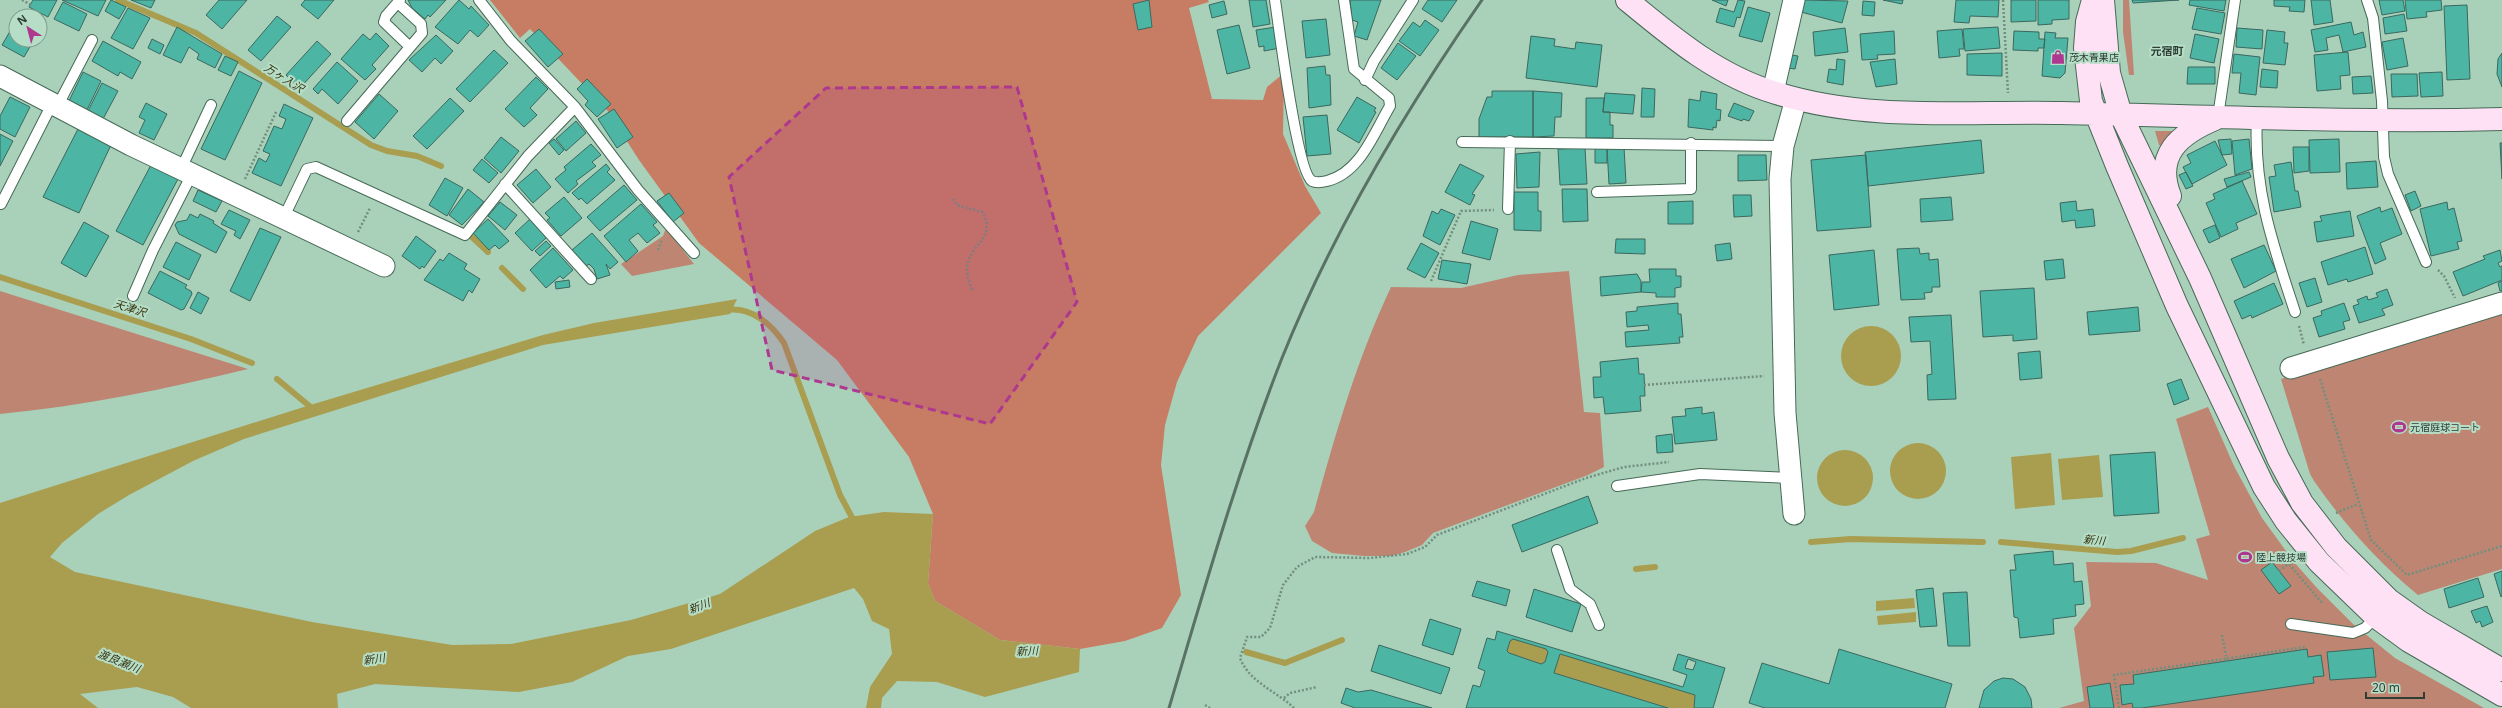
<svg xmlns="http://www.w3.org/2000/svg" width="2502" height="708" viewBox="0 0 2502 708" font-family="'Noto Sans','Noto Sans JP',sans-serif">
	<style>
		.green { fill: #be8672 }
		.forest { fill: #c77d63 }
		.water { fill: #a99d4f }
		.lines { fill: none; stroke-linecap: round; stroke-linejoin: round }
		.stream { stroke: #a99d4f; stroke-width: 6 }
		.building { fill: #4db5a3; stroke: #3b685f; fill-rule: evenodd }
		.lane-casing { stroke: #466a57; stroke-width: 12 }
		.street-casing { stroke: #466a57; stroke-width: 23 }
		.secondary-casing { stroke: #466a57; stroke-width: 24 }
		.path { stroke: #728f7e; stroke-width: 2.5; stroke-dasharray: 2 2; stroke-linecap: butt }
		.lane { stroke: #fff; stroke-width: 10 }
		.street { stroke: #fff; stroke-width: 21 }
		.secondary { stroke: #fee1f4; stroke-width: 22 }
		.rail { stroke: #5a7264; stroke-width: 3 }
		.marked { fill: #ae388f; fill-opacity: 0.2; stroke: #ae388f; stroke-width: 3; stroke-dasharray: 8 5; stroke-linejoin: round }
		.labels { text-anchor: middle; stroke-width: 4; stroke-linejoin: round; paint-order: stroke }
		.poi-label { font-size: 10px; fill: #2e3e35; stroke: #b6dec7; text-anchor: start }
		.neighbourhood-label { font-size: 11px; font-weight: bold; fill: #2e3e35; stroke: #b6dec7 }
		.water-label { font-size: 11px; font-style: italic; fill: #3a3512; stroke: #b6dec7 }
	</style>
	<rect width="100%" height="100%" fill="#a9d1ba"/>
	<!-- green -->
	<path class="green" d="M2123,0h6l5,75h-5l-6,-43z
		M2155,131h23l-14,17 -5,-3z
		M666,228l28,36 -62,12 -11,-12 42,-28z
		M1569,271l15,141 16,1 4,54 -16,8 -155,58 -11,12 -17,7 -13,4h-28l-32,-3 -20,-12 -7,-15 9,-14c21,-77 43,-153 77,-225l70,1 57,-13z
		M0,291l248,78c-81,20 -165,37 -248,45z
		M2502,309v260l-84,26c-41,-34 -74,-71 -104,-114l-4,-7 -29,-95z
		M2208,407l26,59 28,52 32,44 23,26 36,36 42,34 89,50h-425l25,-7 -10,-73 17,-22 -5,-44 70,1 52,17 -12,-41 14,-4 -34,-116z"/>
	<!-- forest -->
	<path class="forest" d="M490,0h718l1,2 -20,6 23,91 51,1 4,-13 17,-14 -1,61 22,52 16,27 -123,123 -21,46 -12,43 -4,40 20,130 -19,33 -37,13 -45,8 -80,-9 -65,-39 -7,-18 5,-69 -24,-57 -72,-97 -138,-117 -60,-83 -32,-50 -77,-81 -10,9z"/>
	<!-- water -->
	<path class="water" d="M737,299l-7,15 -187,31 -299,94 -51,22 -64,34 -31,19 -36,29 -12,14 25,15 237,50 140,23 59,-1 120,-24 89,-26 95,-63 34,-14 35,-5 49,2 -5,69 7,18 65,39 80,9 -1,23 -94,25 -48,-15 -40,-1 -15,17 -1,10h-15l4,-21 22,-33 -3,-25 -17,-8 -9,-22 -9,-11 -183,61 -43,7 -56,26 -53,10 -144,-8 -38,10 1,14h-147l-18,-11 -36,-10 -57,7 18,14h-98v-205l307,-97 236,-71 51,-12z
		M1841 356a30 30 0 1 1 60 0a30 30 0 1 1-60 0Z
		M1890 471a28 28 0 1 1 56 0a28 28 0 1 1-56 0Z
		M1817 478a28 28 0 1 1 56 0a28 28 0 1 1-56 0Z
		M2051,453l4,52 -40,4 -4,-52z
		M2099,455l4,42 -41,3 -4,-41z
		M1914,598l1,10 -39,3v-10z
		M1916,612v10l-38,3 -1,-9z
		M1513,639l33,10 2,3 -3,10 -4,2 -32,-11 -2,-2 3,-10z
		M1560,654l135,41 -1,13h-26l-114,-35z"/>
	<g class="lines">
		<!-- stream -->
		<path class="stream" d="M118,0l78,33 175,112 16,6 30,5 24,10
			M472,237l16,15
			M502,268l21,21
			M0,277l191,62 61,24
			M726,310c25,-4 45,14 58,33l56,152 15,28
			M277,379l36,30
			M1811,542l40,-3 132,3
			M2001,542l116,10 14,-1 52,-13
			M1636,569l19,-2
			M1246,652l39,11 57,-23"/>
	</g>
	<!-- building -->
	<path class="building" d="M33,0h24l-9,17 -19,-10z
		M62,0h44l-8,16z
		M111,0l15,7 -7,12 -14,-8z
		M131,0h24l-4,8z
		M219,0h28l-25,29 -16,-14z
		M305,0h29l-16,19 -17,-14z
		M408,0h38l-16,17 -2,-2 -3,4 -13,-11z
		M459,0l10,9 2,-3 18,19 -11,12 -8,-7 -12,14 -23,-17z
		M1149,0l3,27 -14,3 -5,-26z
		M1249,0h17l4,24 -17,3z
		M1350,0h31l-14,40 -13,-4 4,-14 -6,-2z
		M1428,0h29l-15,22 -20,-13z
		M1712,0h16l-2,6z
		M1738,0l7,1 -5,17 -3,-1 -3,10 -18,-5 4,-14 14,4z
		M1804,0l44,1 -6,22 -41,-11z
		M1883,0h20l-1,4z
		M1956,0h43l-1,17 -28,-1 -1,7 -15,-1z
		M2011,0h25v21l-25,1z
		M2038,0h31v19l-17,1v4l-14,1z
		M2132,0h47l-46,3z
		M2190,0h36l-2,11 -35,-6z
		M2274,0h31l-1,12 -15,-1 1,-4 -16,-1z
		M2311,0h19l3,22 -19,3z
		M2379,0h24l2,11 -23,4z
		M2405,0h36l1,10 -16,2 1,5 -20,2z
		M1224,1l3,13 -15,4 -3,-13z
		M1863,1l12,1 -1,14 -12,-1z
		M63,2l24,12 -8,17 -25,-12z
		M2467,5l3,74 -23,1 -3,-74z
		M1748,7l22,6 -8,29 -23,-6z
		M128,8l22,10 -17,31 -22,-11z
		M2197,8l28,5 -4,21 -29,-5z
		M2404,14l3,17 -22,3 -2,-16z
		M277,16l14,11 -30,34 -13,-11z
		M1326,19l4,36 -24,3 -4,-37z
		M1425,20l14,10 -19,26 -21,-15 14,-19 7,5z
		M16,21v19h18l-10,17 -22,-12z
		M2351,22l3,13 9,-3 3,15 -23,5 -4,-17 -13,3 2,12 -13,2 -4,-22z
		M1239,25l11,43 -23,6 -10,-44z
		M177,27l45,27 -7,14 -18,-9 2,-5 -10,-7 -8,16 -18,-8z
		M1276,27l4,21 -16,3v-5l-5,1 -3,-17z
		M1998,27l2,21 -35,3 -2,-22z
		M1845,28l3,24 -33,4 -2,-24z
		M2237,28l26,2 -1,19 -26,-2z
		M539,29l24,25 -15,13 -23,-26z
		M1962,29l2,20h-5l1,7 -21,2 -2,-27z
		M2267,30l18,2 -1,11h4l-3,22 -22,-2z
		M1894,31l1,23 -18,1 1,4 -16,1 -2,-26z
		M2014,31l25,1v7h6l-1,9h-6v3l-25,-1z
		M2045,32l11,1 -1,5h13l-3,35 -5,5 -18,-2z
		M376,33l13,13 -17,19 4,4 -11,11 -24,-21 22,-25 7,6z
		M2195,34l24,5 -5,24 -24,-5z
		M436,35l17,16 -12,13 -6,-6 -13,14 -13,-12z
		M1531,36l24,3 -1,7 21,3 1,-7 26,3 -5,42 -71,-9z
		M2403,38l5,28 -21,4 -5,-28z
		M152,39l12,6 -4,9 -12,-6z
		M103,41l38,21 -9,17 -12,-7 -2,4 -26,-15z
		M317,41l14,13 -31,34 -14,-13z
		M1398,43l18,13 -19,24 -16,-12z
		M494,50l14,13 -38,39 -14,-13z
		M2348,52l2,23 -10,1 1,13 -24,2 -3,-36z
		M2002,53v23l-35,-1v-21z
		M2502,53v34l-5,-13 1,-15z
		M2234,54l26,3 -4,38 -17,-2 2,-20h-9z
		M1791,55l7,1 -3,13 -7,-1z
		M225,56l13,6 -7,14 -13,-6z
		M1837,59l8,1 -2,25 -16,-3 2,-13 7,1z
		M1895,59l2,25 -21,3 -6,-25z
		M337,62l21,19 -20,23 -16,-15 -4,5 -5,-5z
		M1325,66l1,9h4l1,30 -22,3 -2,-40z
		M2188,67h27v17h-28z
		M2262,69l16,2 -1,17 -17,-1z
		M239,71l23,12 -37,77 -24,-11z
		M83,72l18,9 -15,31 -18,-9z
		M2442,72l1,24 -22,1 -2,-24z
		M2391,74h26l1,22 -26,1z
		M2371,76l2,17 -20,1 -1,-17z
		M536,77l12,12 -18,19 7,7 -13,12 -19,-18z
		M587,79l24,25 -14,13 -12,-12 3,-4 -11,-12z
		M102,83l16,8 -15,28 -15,-8z
		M1642,88l13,1 -1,28h-13z
		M1492,91h41v46h-54v-18l8,-22h5z
		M1533,91l29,2 -1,24h-6l-1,19 -21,1z
		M1701,91l16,3 -1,15 5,1 -1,11 -3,-1 -1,8 -3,-1v3l-25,-3 1,-28 11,2z
		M1605,93l30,2 -2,19 -30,-2z
		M379,94l19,17 -24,28 -19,-17z
		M10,97l20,10 -15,30 -15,-8v-13z
		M1357,97l19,11 -2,3 2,1 -17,31 -22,-13z
		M450,98l14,13 -37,38 -14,-13z
		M1586,98h18l-1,14h7v13h3v13h-27z
		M146,103l21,11 -13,26 -15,-7 6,-13 -6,-3z
		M1734,103l20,8 -5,10 -6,-2 -1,2 -14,-5z
		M284,104l29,14 -32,68 -29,-13 7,-15 7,4 4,-8 -7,-3 11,-25 8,3 4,-10 -7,-3z
		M614,109l19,28 -16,11 -19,-29z
		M1327,115l4,39 -24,2 -4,-39z
		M576,121l10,12 -20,18 -10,-12z
		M78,129l33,16 -32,68 -36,-16z
		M0,134l13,7 -13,25z
		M501,137l18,14 -18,22 -17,-15z
		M554,139l10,11 -5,5 -10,-12z
		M2231,139l1,15 -10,1 -4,-15z
		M2249,139l3,30 -17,6 -3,-34z
		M2339,139l1,33 -30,1 -1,-33z
		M1981,140l3,33 -116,13 -3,-34z
		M2215,141l12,24 -35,19 -9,-17 8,-4 -4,-8z
		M2500,143h2v36z
		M591,144l10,11 -9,7 4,4 -20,15 2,3 -10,9 -13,-14 11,-9 -2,-3z
		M1624,147l2,36 -17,1 -2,-36z
		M2293,147h16v24l-15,2z
		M1585,148l2,36 -27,1 -2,-36z
		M1595,148h12v15h-12z
		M1540,152l-1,35 -22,1 -1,-34z
		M1738,155h28l1,25 -29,1z
		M1866,155l5,72 -54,4 -6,-71z
		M482,159l16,14 -9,10 -16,-13z
		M2376,161l2,26 -31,2 -1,-26z
		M2291,162l4,29h3l3,16 -27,5 -5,-35 7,-1 -2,-11z
		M606,164l4,5 -3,3 8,8 -28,24 -6,-6 -2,2 -7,-7z
		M1460,164l24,12 -12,18 3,1 -5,10 -25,-13z
		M151,165l27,14 -35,66 -27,-14z
		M536,169l15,18 -18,16 -16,-18z
		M2186,172l7,14 -7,3 -7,-14z
		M2249,172l2,5 -24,10 -3,-8z
		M445,178l18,10 -16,28 -18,-11z
		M2242,181l15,33 -21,9 2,6 -17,8 -15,-34 9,-4 -2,-5z
		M624,185l13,15 -37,31 -13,-14z
		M468,189l16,13 -22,23 -13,-10z
		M1562,189h25l1,32 -25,1z
		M198,190l24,11 -6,11 -23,-11z
		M2415,191l6,15 -10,5 -6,-16z
		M1514,192h24v19h3v20l-27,-1z
		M669,193l15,20 -11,9 -16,-21z
		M1733,195h18l1,21 -18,1z
		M564,197l18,21 -21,18 -14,-16 3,-2 -5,-5z
		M1951,197l2,23 -32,2 -1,-23z
		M1693,201v23h-25v-22z
		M2076,201l1,10 16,-2 2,17 -19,2 -1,-8 -13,2 -2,-19z
		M500,202l17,13 -12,15 -17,-14z
		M2447,202l1,8 6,-2 8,33 -5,1 2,7 -28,7 -11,-47z
		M641,204l16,18 -4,3 7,8 -13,10 -9,-10 -9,7 9,11 -12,11 -22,-26z
		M2380,207l1,5 11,-4 10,26 -22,9 6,16 -11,5 -18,-48z
		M1441,209l14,6 -15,30 -17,-9 9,-25 6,3z
		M229,210l21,10 -10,19 -6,-4 2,-4 -15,-7z
		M2350,211l4,25 -37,6 -3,-20 8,-1 -2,-5z
		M190,214l8,4 2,-4 14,7 -1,2 14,9 -11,21 -37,-19 -4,-9 2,-3 10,-2z
		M488,219l21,22 -10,8 -4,-4 -6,5 -16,-17z
		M530,219l17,18 -15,14 -17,-18z
		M1471,221l27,8 -8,31 -28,-7z
		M84,222l25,14 -23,41 -25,-14z
		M2215,225l5,13 -11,5 -6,-13z
		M260,228l21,9 -31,64 -20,-10z
		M592,233l26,29 -8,7 -4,-5 4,11 -13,4 -3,-10 -5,-5 -3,2 -14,-16z
		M416,236l20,15 -12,17 -2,-2 -2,3 -18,-13z
		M1616,239h29v15l-30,-1z
		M546,241l5,5 -11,10 -5,-5z
		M176,242l25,13 -12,25 -26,-13z
		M1421,243l18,10 -14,25 -18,-9z
		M1730,243l2,16 -15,2 -2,-16z
		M2264,245l12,26 -32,17 -13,-29z
		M2365,247l8,27 -25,8 -1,-3 -19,6 -7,-23z
		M553,248l20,22 -10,9 -3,-3 -14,12 -16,-18z
		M1919,248l1,6 9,-1v7l9,-1 2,28h-8v5l-8,1 1,6 -24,1 -4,-51z
		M1874,250l5,55 -45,5 -5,-55z
		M2500,250l2,11 -4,2 2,4 2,-1v14l-39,16 -10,-24 32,-13 -2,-3z
		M449,253l18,11 -3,5 16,10 -8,14 -3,-3 -6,11 -39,-21 16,-21 3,2z
		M2063,259l2,19 -19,2 -2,-19z
		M1442,260l29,4 -4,20 -29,-5z
		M1649,269h27v7h5v11l-6,1v9h-19v-4l-15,-1 1,-10h8z
		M160,271l27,14 -2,3 6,3 1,3 -8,15 -3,1 -33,-17z
		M1637,274l4,7v11l-40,4 -1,-19z
		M2315,278l7,24 -15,5 -8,-24z
		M569,280l1,7 -14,2 -1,-7z
		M2502,281v10h-2l-2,-8z
		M2274,283l9,21 -31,14 -1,-3 -9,4 -8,-18z
		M2034,288l3,51 -24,2v-6l-30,2 -3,-46z
		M2387,289l6,16 -11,4 3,6 -26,8 -6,-17 6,-2 -2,-4 10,-4 1,4 10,-3 -2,-4z
		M198,292l11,6 -8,16 -11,-6z
		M1678,303v11h3l2,23h-4l1,6 -54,4 -1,-15 24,-2 -1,-5 -21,2 -1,-15 11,-1v-4z
		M2344,303l6,17 -7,2 2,7 -26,8 -6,-19 9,-3 -1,-4z
		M2138,307l2,24 -51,4 -2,-23z
		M1951,315l5,84 -28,1 -1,-25 5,-1 -2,-33 -19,1 -2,-25z
		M2040,351l2,27 -22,2 -2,-27z
		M1638,358l1,16h5l1,22h-5l1,15 -36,3 -2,-17 -9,1 -1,-21h8l-1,-15z
		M2181,379l8,20 -15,6 -7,-21z
		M1702,407v7l12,-2 3,28 -42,4 -3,-27 14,-1 -1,-7z
		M1672,434l1,18 -16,1 -1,-17z
		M2155,452l4,61 -45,3 -4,-61z
		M1588,496l10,27 -76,29 -10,-27z
		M2053,551l1,14 19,-2 1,19 8,-1 2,23 -9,1 1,11 -23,3 1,15 -34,4 -2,-20 -4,-1 -4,-47h6l-2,-15z
		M2272,562l19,24 -12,8 -18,-24z
		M2502,571v25l-1,1 -7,-23z
		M2478,578l6,19 -35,11 -5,-19z
		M1477,581l33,9 -4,16 -34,-10z
		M1933,588l4,38 -17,1 -4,-37z
		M1534,589l47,15 -9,28 -46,-15z
		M1967,592l3,54h-22l-5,-53z
		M2487,606l6,16 -11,5 -2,-6 -4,2 -5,-12z
		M1430,619l31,10 -8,26 -31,-10z
		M1497,631l186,56 4,-12 -14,-5 5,-16 47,14 -12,40h-19l1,-13 -135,-41 -6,19 114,35h-202l7,-23 7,2 5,-16 -7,-3 9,-30 8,2zM1513,639l33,10 2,3 -3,10 -4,2 -32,-11 -2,-2 3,-10zM1688,659l8,3 -3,8 -8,-2z
		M1379,645l71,23 -9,26 -70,-23z
		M2373,648l3,29 -46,3 -3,-28z
		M1839,649l113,35 -7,24h-180l-16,-5 13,-40 67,21z
		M2307,649l1,8 13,-2 3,21 -11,1 1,6 -172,25h-9l-1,-5 -10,2 -2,-20 14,-1 -1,-9z
		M2003,678l10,1 12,8 6,12 1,9h-53l5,-18 10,-9z
		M2110,683l4,25h-24l-3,-21z
		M1346,688l12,4 13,-2 61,18h-77l-14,-5z"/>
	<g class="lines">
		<defs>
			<path id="lane" d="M400,0l-14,16 -2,6 26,25
				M479,0l32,41 64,66 63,83 56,63
				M1275,0c4,26 22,172 37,181 4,2 11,1 15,0 33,-8 47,-48 63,-75l-1,-8 -35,-29 -10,-69
				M2367,0l6,18 9,83 2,56 4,17 38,88
				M1365,80l9,-19 39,-61
				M57,107l35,-67
				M2218,117l17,-117
				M2257,118c-4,71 16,127 38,194
				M347,121l75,-88 -1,-9 -23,-21
				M1462,142l321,4
				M181,169l30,-64
				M505,184l86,95
				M1597,192l94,-3v-46
				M1,204l51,-100
				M1508,209l2,-68
				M283,219l24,-50 9,-2 149,68 63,-79 47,-49
				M133,296l20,-46 39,-76
				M1617,486l83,-12 90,4
				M1557,550l13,39 20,15 9,21
				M2291,624l62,9 12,-5 12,-12"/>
			<path id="street" d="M0,76l131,69 253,121
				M1773,92l21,-92
				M2291,368l211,-65
				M1794,514l-9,-101 -5,-234 3,-33 13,-47"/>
			<path id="secondary" d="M1627,0c46,38 91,76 149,93 92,29 190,18 285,20 147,3 294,10 441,6
				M2093,0l-6,22 -2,26 6,53 26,65 60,140 87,181 22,34 33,41 57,55 33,24 93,54
				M2103,0l6,73 12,42 79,163 78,180 24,45 34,44 53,53 31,22 82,48
				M2170,196c-16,-41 9,-62 45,-77"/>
		</defs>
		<!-- lane casing -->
		<use href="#lane" class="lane-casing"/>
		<!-- street casing -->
		<use href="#street" class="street-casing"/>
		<!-- secondary casing -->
		<use href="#secondary" class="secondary-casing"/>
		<!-- path -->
		<path class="path" d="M22,0l9,5
			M2003,0l5,93
			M245,179l32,-69
			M953,199l4,6 25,7c20,34 -32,33 -9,79
			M358,232l12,-24
			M658,250l4,-11
			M2438,270l6,6 11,22
			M1431,281l30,-70 33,-1
			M2299,326l5,19
			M2320,379l51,161 36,35 95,-29
			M1644,385l120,-9
			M2336,513l22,-9
			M2286,553l-4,3 41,48
			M2279,571l9,-7
			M2222,635l5,26
			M1284,698l6,-5 27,-6
			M1205,705l5,3
			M1294,708c-18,-17 -45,-26 -54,-50l7,-21h14l9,-9 13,-43 14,-18 18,-10 55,1 37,-4 18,-7 12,-12 149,-57 38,-11 45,-5
			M2119,708l-5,-33 191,-28"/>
		<!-- lane -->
		<use href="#lane" class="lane"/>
		<!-- street -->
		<use href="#street" class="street"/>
		<!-- secondary -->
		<use href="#secondary" class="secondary"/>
		<!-- rail -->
		<path class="rail" d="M1169,708c35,-118 68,-235 113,-350 51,-127 122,-246 200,-358"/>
	</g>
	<!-- marked area -->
	<path class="marked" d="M1017,87l60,215 -87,122 -218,-54 -43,-193 97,-89z"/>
	<!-- icons -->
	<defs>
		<symbol id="shop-bare" viewBox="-9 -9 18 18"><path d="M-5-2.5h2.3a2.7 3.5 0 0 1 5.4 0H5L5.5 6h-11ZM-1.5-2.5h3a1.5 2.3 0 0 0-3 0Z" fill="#ae388f" stroke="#b6dec7" stroke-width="2.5" paint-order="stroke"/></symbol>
		<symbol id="stadium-bare" viewBox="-9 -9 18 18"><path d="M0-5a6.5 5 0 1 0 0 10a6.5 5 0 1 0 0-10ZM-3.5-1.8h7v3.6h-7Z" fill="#ae388f" stroke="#b6dec7" stroke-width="2.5" paint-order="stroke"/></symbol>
	</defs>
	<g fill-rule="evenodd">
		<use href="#shop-bare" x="2048" y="47" width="20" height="20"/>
		<use href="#stadium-bare" x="2389" y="417" width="20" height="20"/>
		<use href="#stadium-bare" x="2235" y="547" width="20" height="20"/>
	</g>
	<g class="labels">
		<!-- poi labels -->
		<g class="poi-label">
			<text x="2069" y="61">茂木青果店</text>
			<text x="2410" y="431">元宿庭球コート</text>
			<text x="2256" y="561">陸上競技場</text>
		</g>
		<!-- neighbourhood labels -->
		<g class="neighbourhood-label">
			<text x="2167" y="55">元宿町</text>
		</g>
		<!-- water labels -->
		<g class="water-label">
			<text transform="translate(284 78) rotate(32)" y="4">万ヶ入沢</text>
			<text transform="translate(130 308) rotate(18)" y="4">天津沢</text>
			<text transform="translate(2094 540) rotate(5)" y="4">新川</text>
			<text transform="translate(699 606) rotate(-21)" y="4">新川</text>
			<text transform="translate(1027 651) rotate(-3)" y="4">新川</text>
			<text transform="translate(374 659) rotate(-8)" y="4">新川</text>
			<text transform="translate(119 661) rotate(22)" y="4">渡良瀬川</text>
		</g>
	</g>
	<!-- north arrow -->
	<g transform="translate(28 28) rotate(324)"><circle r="19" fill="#b6dec7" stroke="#809e8d"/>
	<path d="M0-3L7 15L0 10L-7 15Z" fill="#ae388f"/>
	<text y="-6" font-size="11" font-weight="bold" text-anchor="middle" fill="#2e3e35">N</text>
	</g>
	<!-- scale -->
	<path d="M2366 692v6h58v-6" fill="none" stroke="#2e3e35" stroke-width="2"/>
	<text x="2372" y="692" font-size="12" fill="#2e3e35" stroke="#b6dec7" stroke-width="3" paint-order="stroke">20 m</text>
</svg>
